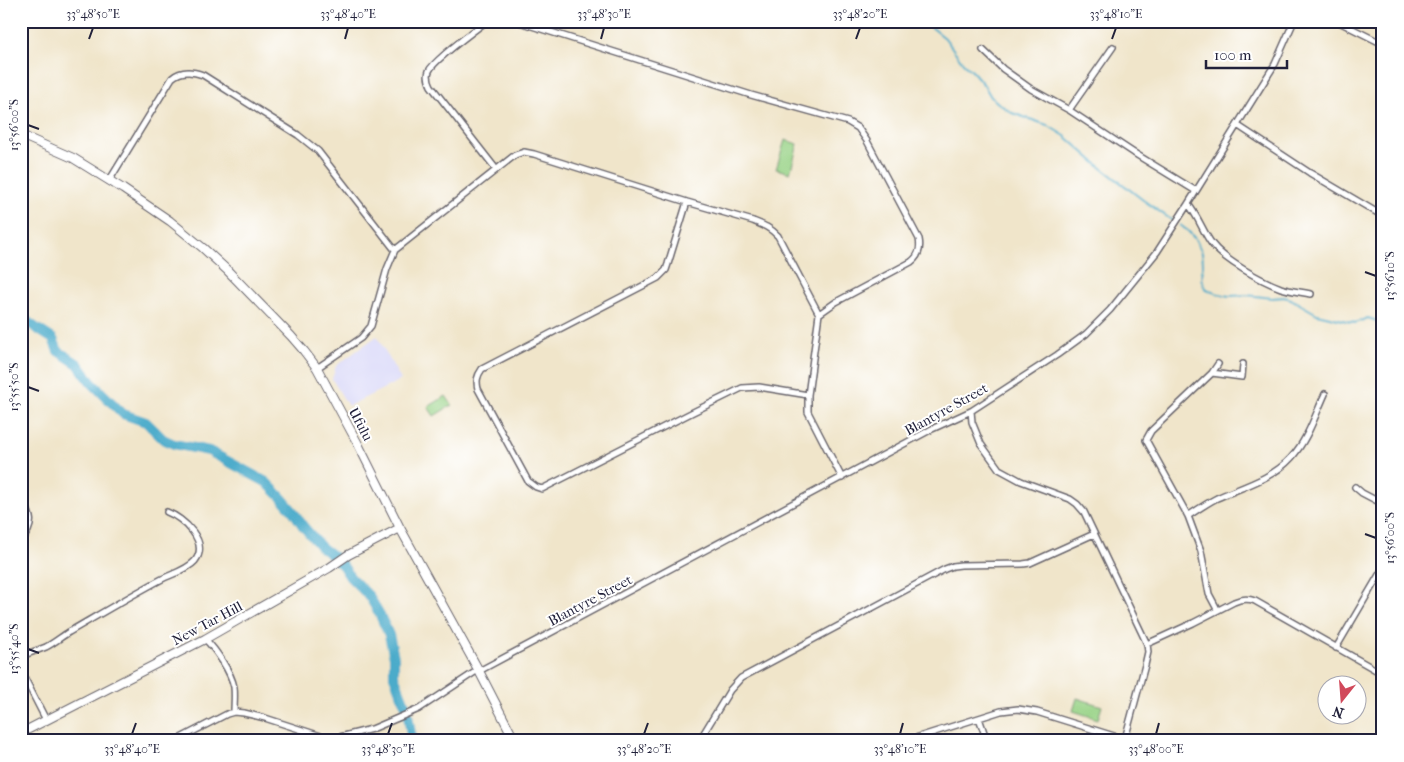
<svg xmlns="http://www.w3.org/2000/svg" width="1404" height="762" viewBox="0 0 1404 762" font-family="'IM FELL French Canon',serif">
	<style>
		.built { fill: #d8d7f8 }
		.green { fill: #99d387; stroke: #5e7a61 }
		.lines { fill: none; stroke-linecap: round; stroke-linejoin: round }
		.stream { stroke: #4babca; stroke-width: 2 }
		.river { stroke: #4babca; stroke-width: 10 }
		.street-casing { stroke: #6a666d; stroke-width: 8 }
		.secondary-casing { stroke: #6a666d; stroke-width: 10 }
		.street { stroke: #fff; stroke-width: 5 }
		.secondary { stroke: #fff; stroke-width: 8 }
		.ticks { fill: none; stroke: #22223b; stroke-width: 2 }
		.labels { text-anchor: middle; stroke-width: 4; stroke-linejoin: round; paint-order: stroke }
		.street-label { font-size: 14px; fill: #22223b; stroke: #fff }
		.neatline { fill: none; stroke: #22223b; stroke-width: 2 }
		.ticks-label { font-size: 12px; text-anchor: middle; fill: #22223b }
	</style>
	<rect width="100%" height="100%" fill="#fff"/>
	<filter id="ink" filterUnits="userSpaceOnUse"><feTurbulence type="fractalNoise" baseFrequency=".02" numOctaves="2"/><feDisplacementMap in="SourceGraphic" scale="10" xChannelSelector="R" yChannelSelector="G"/><feConvolveMatrix kernelMatrix="1 2 1 2 8 2 1 2 1" color-interpolation-filters="sRGB"/></filter>
	<filter id="wash" filterUnits="userSpaceOnUse"><feTurbulence type="fractalNoise" baseFrequency=".0096" numOctaves="4" result="noise"/><feDisplacementMap in="SourceGraphic" scale="20" xChannelSelector="R" yChannelSelector="G"/><feGaussianBlur stdDeviation="1.12" result="paint"/><feColorMatrix in="noise" values="0 0 0 0 0 0 0 0 0 0 0 0 0 0 0 0 0 1.4 0 .05"/><feComposite in="paint" operator="in"/></filter>
	<g filter="url(#wash)">
		<rect width="100%" height="100%" fill="#f0e5ca"/>
		<!-- built -->
		<path class="built" d="M377,336l24,44 -53,26 -16,-27 4,-13z"/>
		<!-- green -->
		<path class="green" d="M785,140l13,4 -8,29 -14,-4z
			M446,396l6,9 -18,11 -6,-9z
			M1077,698l25,8 -4,13 -25,-8z"/>
		<g class="lines">
			<!-- stream -->
			<path class="stream" d="M923,21l7,5 15,12 18,25 10,9 11,13 7,12 7,6 14,10 35,12 18,11 33,29 45,35 30,21
				M1180,225l8,6 8,9 6,13 1,10 -1,11v7l3,7 10,5 14,3 18,-1 25,3 12,-1 7,2 26,15 38,9 13,-5 15,5"/>
			<!-- river -->
			<path class="river" d="M21,29l5,-8
				M21,317l18,13 14,9 5,12 20,13 13,18 32,32 23,8 17,17 11,5 35,7 57,31 15,15 12,14 10,15 18,21 12,9 10,10 7,11 19,19 10,17 10,22 5,22v19l13,33
				M408,715l4,26"/>
		</g>
	</g>
	<g filter="url(#ink)">
		<g class="lines">
			<defs>
				<path id="street" d="M487,21c-12,9 -53,39 -58,50 -2,5 0,11 2,15l65,83
					M516,21l235,74 97,27 10,6 9,13 52,98c2,10 0,17 -8,23l-75,40 -17,12
					M1337,21l46,23
					M983,50l20,19 28,20 38,21 65,43 62,38
					M1069,110l44,-63
					M1237,125l73,48 73,43
					M109,181l63,-103c9,-8 20,-7 31,-3l95,60 20,16 77,99
					M687,202l-19,62 -2,6 -8,8 -176,91c-5,7 -6,12 -4,20l50,92 8,6 6,2 149,-76 51,-25 17,-1 49,8
					M1188,204c10,12 15,28 24,40 13,17 48,36 69,44 9,3 20,4 30,6
					M317,368l44,-30 10,-12 16,-57 8,-19 120,-95 9,-3 10,2 153,48 66,19c10,4 18,7 25,15l41,78 -11,81v17l34,66
					M1212,373l30,4 1,-13
					M971,411l1,11 9,22 18,25 22,12 49,18 7,5 7,8 63,132 1,8 -3,13 -20,74
					M1355,487l7,6 21,11
					M21,497c10,18 15,27 0,44
					M1188,516c9,-6 19,-13 29,-18 25,-11 55,-19 74,-40 16,-17 24,-42 34,-64
					M1217,609l-8,-15 -8,-43 -13,-35 -42,-76 5,-9 61,-58 6,-9
					M205,639c11,11 26,33 29,48 1,8 0,17 0,25
					M1147,644l46,-21 41,-21c7,-3 13,-4 21,-1l128,73
					M1336,648l47,-80
					M21,656c9,-3 17,-6 25,-9 8,-4 15,-10 23,-15 31,-18 61,-36 93,-53 10,-5 25,-9 33,-18 15,-19 -12,-43 -28,-49
					M21,671l25,49
					M479,671l453,-242 39,-18 86,-56 29,-21 24,-24 47,-58 31,-48 87,-140 19,-43
					M979,718l8,23
					M175,741l52,-27 7,-2 10,1 21,5 62,20 13,-1 32,-8 47,-20 59,-39
					M699,741l31,-51 11,-12 204,-109 8,-3 8,-1 62,-1 7,-1 64,-29
					M906,741l95,-30 17,-2 19,3 93,29"/>
				<path id="secondary" d="M21,135l52,23 50,31 47,32 33,27 24,22 64,66 13,15 13,17 41,76 42,84 79,143 36,70
					M21,733l184,-94 124,-71 19,-13 52,-27"/>
			</defs>
			<!-- street casing -->
			<use href="#street" class="street-casing"/>
			<!-- secondary casing -->
			<use href="#secondary" class="secondary-casing"/>
			<!-- street -->
			<use href="#street" class="street"/>
			<!-- secondary -->
			<use href="#secondary" class="secondary"/>
		</g>
	</g>
	<!-- ticks -->
	<path class="ticks" d="M89,39l4,-11M345,39l3,-11M601,39l3,-11M856,39l4,-11M1112,39l4,-11M28,125l11,4M1365,272l11,4M28,387l11,4M1365,534l11,4M28,649l11,4M132,734l4,-11M388,734l4,-11M644,734l4,-11M900,734l3,-11M1156,734l3,-11"/>
	<g class="labels">
		<!-- street labels -->
		<g class="street-label">
			<text transform="translate(946 409) rotate(-29)" y="5">Blantyre Street</text>
			<text transform="translate(361 424) rotate(62)" y="5">Ufulu</text>
			<text transform="translate(590 600) rotate(-28)" y="5">Blantyre Street</text>
			<text transform="translate(207 623) rotate(-28)" y="5">New Tar Hill</text>
		</g>
	</g>
	<!-- margin -->
	<rect width="1404" height="762" fill="none" stroke="#fff" stroke-width="55"/>
	<!-- north arrow -->
	<g transform="translate(1342 700) rotate(197)"><circle r="24" fill="#ffffff" stroke="#a7a7b1"/>
	<path d="M0-4L9 19L0 12L-9 19Z" fill="#d1495b"/>
	<text y="-8" font-size="14" font-weight="bold" text-anchor="middle" fill="#22223b">N</text>
	</g>
	<!-- scale -->
	<path d="M1206 60v8h81v-8" fill="none" stroke="#22223b" stroke-width="2.5"/>
	<text x="1214" y="60" font-size="15" fill="#22223b" stroke="#ffffff" stroke-width="4" paint-order="stroke">100 m</text>
	<rect x="28" y="28" width="1348" height="706" class="neatline"/>
	<g class="ticks-label">
		<text x="93" y="18">33°48'50"E</text>
		<text x="348" y="18">33°48'40"E</text>
		<text x="604" y="18">33°48'30"E</text>
		<text x="860" y="18">33°48'20"E</text>
		<text x="1116" y="18">33°48'10"E</text>
		<text transform="translate(14 125) rotate(-90)" y="4">13°56'00"S</text>
		<text transform="translate(1390 276) rotate(-90)" y="4">13°56'10"S</text>
		<text transform="translate(14 387) rotate(-90)" y="4">13°55'50"S</text>
		<text transform="translate(1390 538) rotate(-90)" y="4">13°56'00"S</text>
		<text transform="translate(14 649) rotate(-90)" y="4">13°55'40"S</text>
		<text x="132" y="753">33°48'40"E</text>
		<text x="388" y="753">33°48'30"E</text>
		<text x="644" y="753">33°48'20"E</text>
		<text x="900" y="753">33°48'10"E</text>
		<text x="1156" y="753">33°48'00"E</text>
	</g>
</svg>
